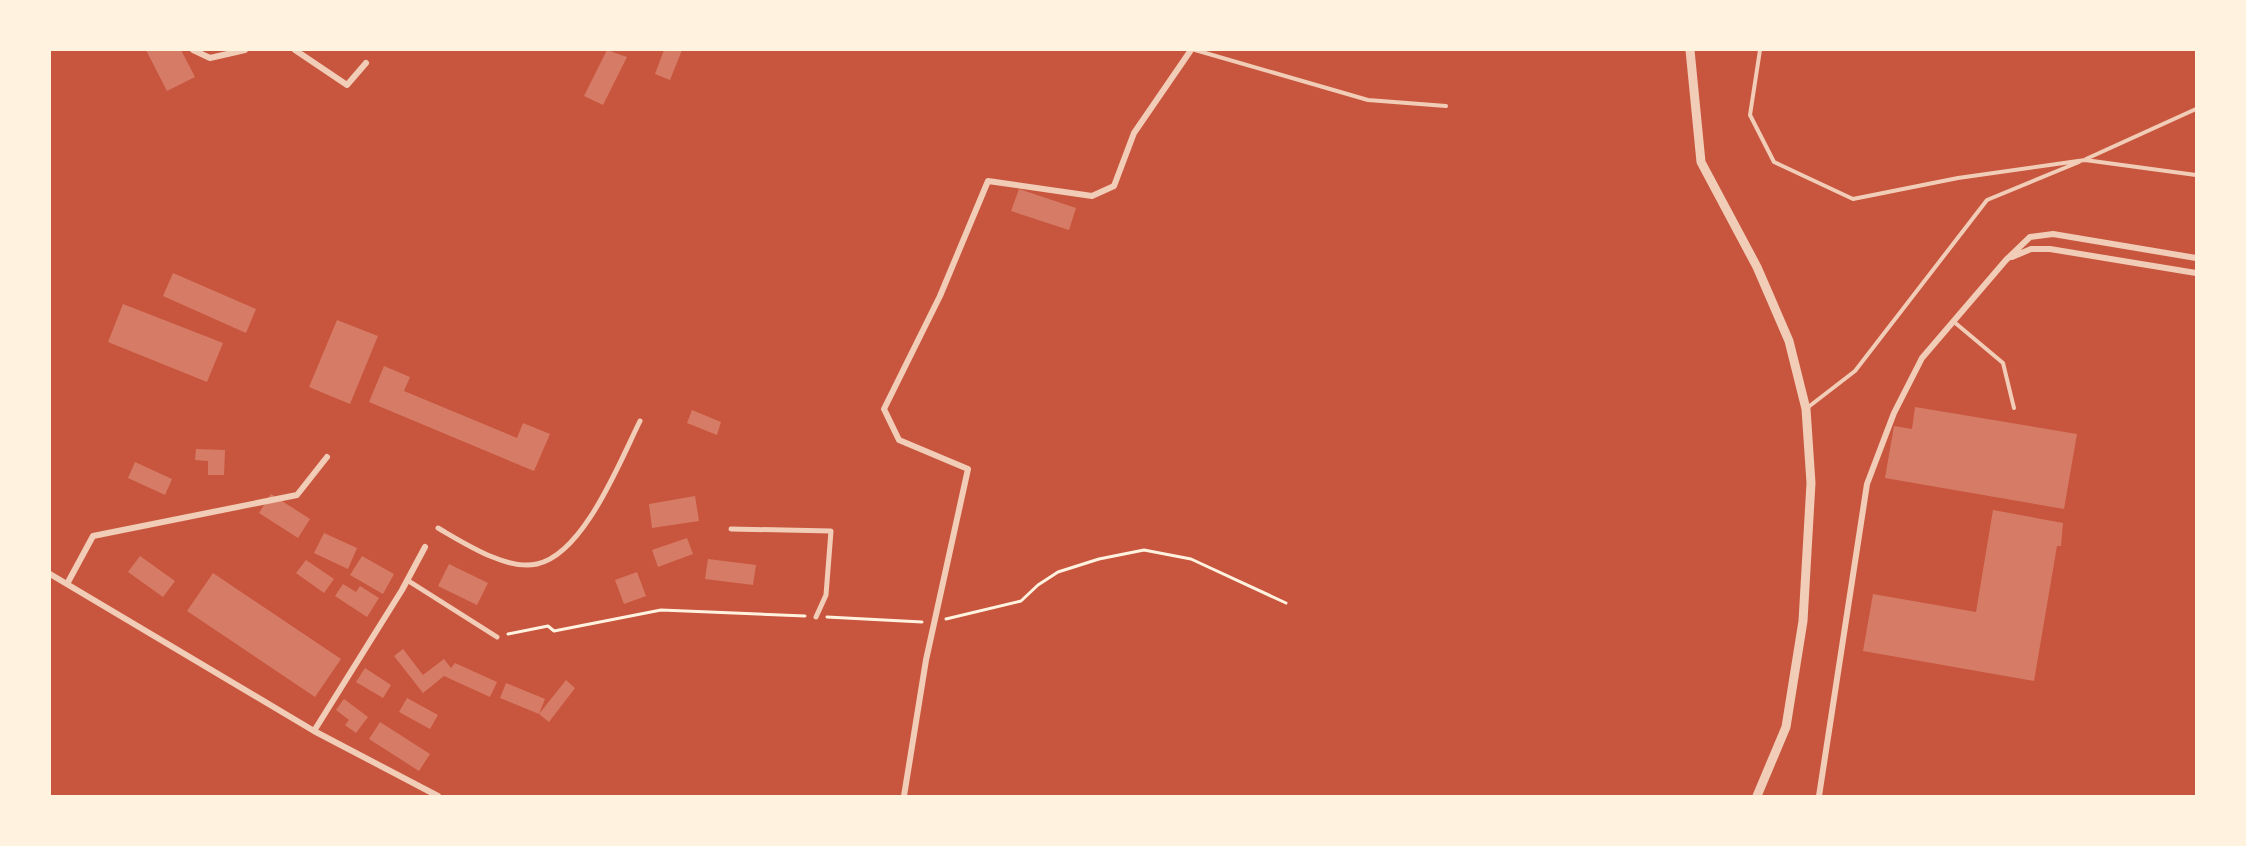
<svg xmlns="http://www.w3.org/2000/svg" width="2246" height="846" viewBox="0 0 2246 846" font-family="'Nunito Sans',sans-serif">
	<style>
		.building { fill: #d67c66 }
		.lines { fill: none; stroke-linecap: round; stroke-linejoin: round }
		.path { stroke: #fff3e0; stroke-width: 3 }
		.service { stroke: #f1ccb7; stroke-width: 4 }
		.pedestrian { stroke: #f1ccb7; stroke-width: 5 }
		.minor { stroke: #f1ccb7; stroke-width: 6 }
		.tertiary { stroke: #f1ccb7; stroke-width: 9 }
	</style>
	<rect width="100%" height="100%" fill="#c8553d"/>
	<!-- building -->
	<path class="building" d="M146,50h35l14,27 -28,14z
		M607,50l20,7 -24,48 -19,-9z
		M664,50h18l-12,30 -15,-6z
		M1019,189l57,19 -7,22 -58,-19z
		M173,273l83,36 -10,24 -83,-37z
		M123,304l100,39 -16,39 -99,-40z
		M337,320l41,16 -28,68 -41,-17z
		M384,366l26,11 -6,14 113,47 6,-15 27,11 -16,37 -165,-69z
		M1915,407l162,27 -13,75 -179,-31 9,-52 18,3z
		M692,410l29,12 -4,13 -30,-12z
		M196,449l29,1 -1,25h-16v-14l-13,-1z
		M135,462l37,17 -7,16 -37,-17z
		M271,494l39,25 -12,19 -39,-25z
		M695,496l4,25 -47,7 -3,-24z
		M1993,510l70,13 -2,23h-4l-23,135 -171,-30 10,-57 103,18z
		M324,533l33,15 -9,21 -34,-16z
		M687,538l6,16 -35,13 -6,-17z
		M140,556l35,25 -12,16 -35,-25z
		M362,556l32,18 -11,20 -33,-19z
		M708,559l48,6 -3,20 -48,-6z
		M306,560l28,19 -10,14 -28,-20z
		M449,564l39,19 -11,22 -39,-19z
		M637,572l9,24 -22,8 -9,-24z
		M213,573l128,86 -26,38 -128,-86z
		M343,584l13,8 4,-6 19,12 -12,19 -32,-21z
		M403,649l20,26 21,-16 7,9 4,-5 42,19 -7,15 -46,-21 -21,17 -29,-37z
		M365,668l26,17 -8,13 -27,-16z
		M566,680l9,8 -26,34 -10,-8z
		M506,683l39,16 -6,15 -39,-16z
		M407,698l31,17 -8,14 -31,-17z
		M344,699l24,18 -12,16 -11,-8 4,-5 -13,-10z
		M380,722l50,32 -11,17 -50,-32z"/>
	<g class="lines">
		<!-- path -->
		<path class="path" d="M827,617l95,5
			M946,619l75,-18 17,-16 20,-13 41,-13 45,-9 47,9 95,44
			M508,634l40,-8 6,5 107,-21 144,6"/>
		<!-- service -->
		<path class="service" d="M1195,50l173,50 78,6
			M1760,50l-10,65 24,47 79,37 105,-21 127,-18 111,15
			M2086,159l110,-50
			M1953,321l50,42 11,45
			M1807,408l48,-37 132,-171 92,-38"/>
		<!-- pedestrian -->
		<path class="pedestrian" d="M438,528c26,15 69,43 99,36 47,-10 83,-103 103,-143
			M731,529l100,2 -5,64 -10,22
			M407,580l90,57"/>
		<!-- minor -->
		<path class="minor" d="M193,50l17,8 35,-8
			M295,50l52,35 19,-22
			M2012,257l19,-8h19l146,24
			M50,574l264,157 124,65
			M67,584l26,-48 204,-41 30,-38
			M314,731l88,-141 23,-43
			M904,796l22,-136 42,-191 -69,-29 -15,-31 56,-113 48,-115 104,15 22,-10 20,-53 57,-83
			M1819,796l48,-312 27,-71 28,-55 84,-98 24,-23 23,-3 143,24"/>
		<!-- tertiary -->
		<path class="tertiary" d="M1690,50l11,112 56,105 32,74 17,68 5,74 -8,138 -17,106 -29,69"/>
	</g>
	<!-- border -->
	<rect width="2246" height="846" fill="none" stroke="#fff3e0" stroke-width="102"/>
</svg>
